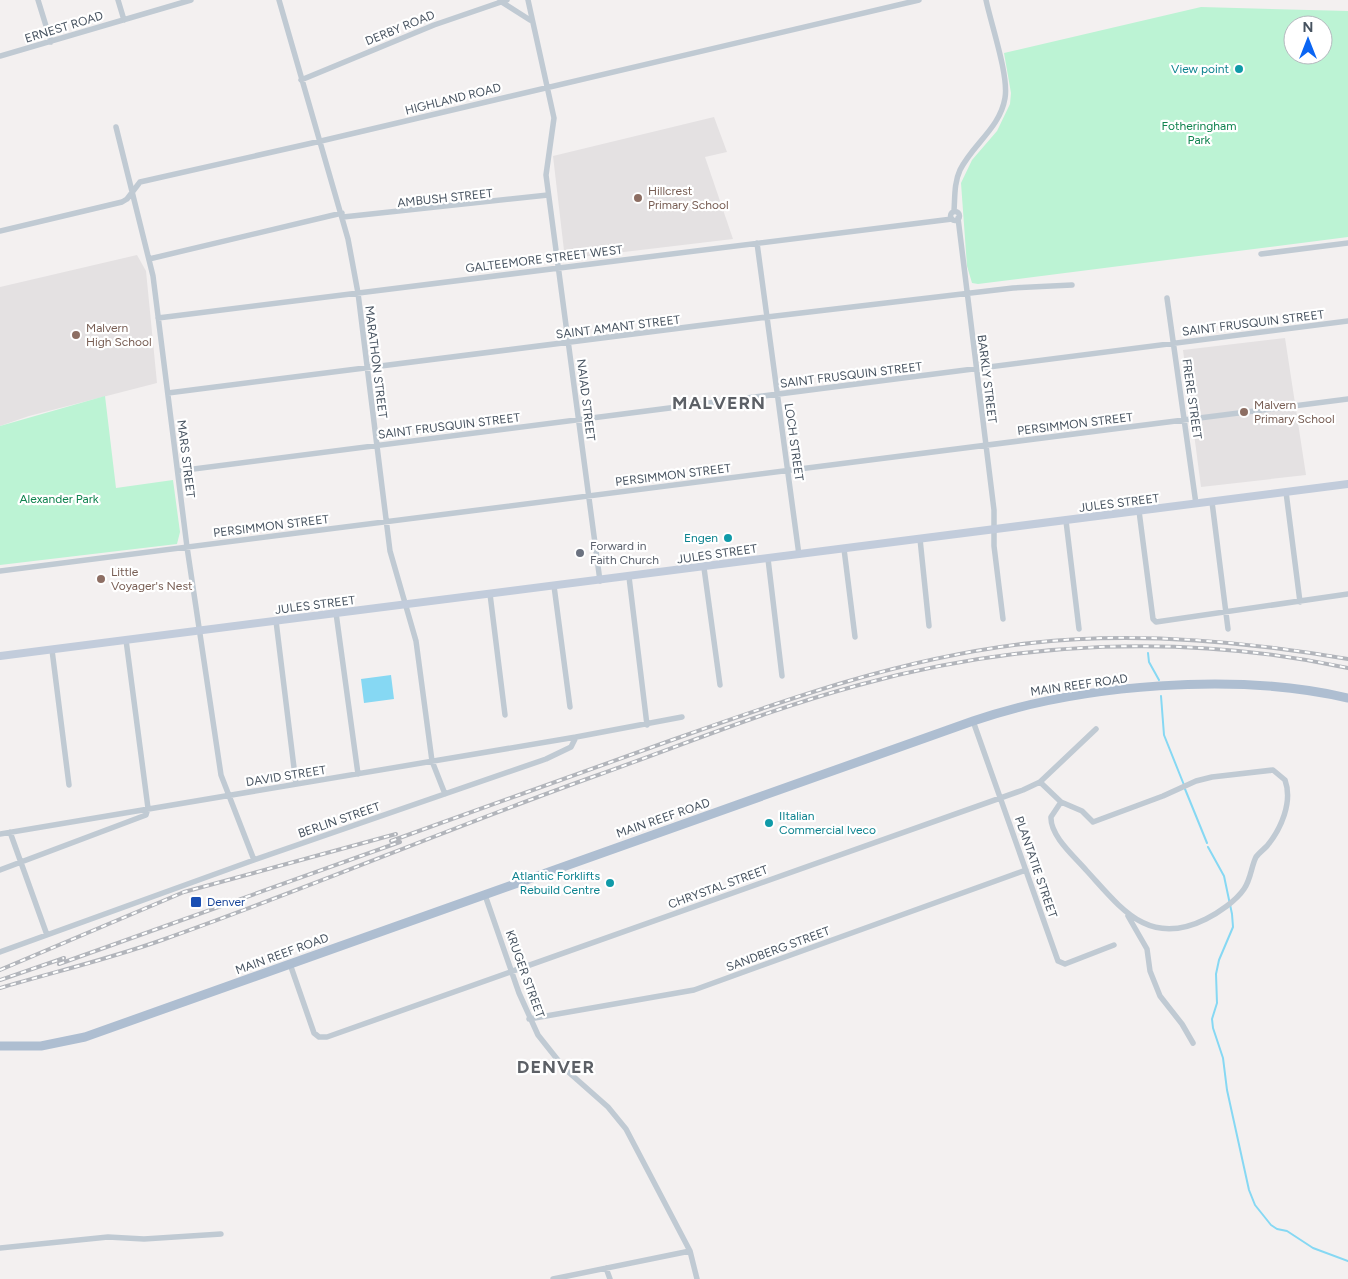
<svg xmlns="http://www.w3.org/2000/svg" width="1348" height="1279" viewBox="0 0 1348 1279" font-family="Figtree,sans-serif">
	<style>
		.education { fill: #e4e1e2 }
		.green { fill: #bcf3d4; fill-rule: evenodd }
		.water { fill: #86d8f3 }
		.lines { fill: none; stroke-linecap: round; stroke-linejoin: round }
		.stream { stroke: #86d8f3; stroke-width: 2 }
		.street { stroke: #c0cad3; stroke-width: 5.5 }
		.secondary { stroke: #c2ccdb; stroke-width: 8 }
		.primary { stroke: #aebed1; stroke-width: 9 }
		.rail-casing { stroke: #b2b5bb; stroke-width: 4 }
		.rail { stroke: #fff; stroke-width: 2; stroke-dasharray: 5.5; stroke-linecap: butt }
		.culture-dot { fill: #0f9aa8; stroke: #fff; stroke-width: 2 }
		.education-dot { fill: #8d6e63; stroke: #fff; stroke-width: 2 }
		.worship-dot { fill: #6b7280; stroke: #fff; stroke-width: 2 }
		.transit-dot { fill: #1a4fb4; stroke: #fff; stroke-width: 2 }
		.labels { text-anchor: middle; stroke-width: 4.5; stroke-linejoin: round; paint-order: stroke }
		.street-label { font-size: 12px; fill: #475360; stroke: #fff }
		.culture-label { font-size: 12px; fill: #0d838f; stroke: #fff; text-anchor: end }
		.park-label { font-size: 12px; fill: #10834f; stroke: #fff }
		.education-label { font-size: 12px; fill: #785e54; stroke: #fff; text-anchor: start }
		.worship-label { font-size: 12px; fill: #5b616d; stroke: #fff; text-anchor: start }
		.transit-label { font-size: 12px; fill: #164399; stroke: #fff; text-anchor: start }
		.district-label { font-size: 18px; font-weight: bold; letter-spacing: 1px; fill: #5c6066; stroke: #fff }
	</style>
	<rect width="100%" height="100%" fill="#f3f0f0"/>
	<!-- education -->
	<path class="education" d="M714,117l13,35 -22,5 28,82 -168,20 -12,-103z
		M137,255l9,16 11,112 -128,33 -29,10v-139z
		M1285,338l21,137 -105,12 -18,-137z"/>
	<!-- green -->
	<path class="green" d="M1201,7l147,4v226l-370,47 -6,-1 -5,-17 -6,-83 11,-23 25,-29 13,-27 1,-11 -7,-40zM1293,25h30v30h-30z
		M105,396l11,92 57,-8 7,52 -3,12 -177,21v-139z"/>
	<!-- water -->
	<path class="water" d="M391,675l3,24 -30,4 -3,-24z"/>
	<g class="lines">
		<!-- stream -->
		<path class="stream" d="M1148,653l1,9 10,18
			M1161,696l3,39 20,50
			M1185,789l22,54
			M1208,847l16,29 8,38 1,13 -14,33 -3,14 1,29 -5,16 1,9 10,30 4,32 22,100 6,15 16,20 6,4 10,2 26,17 35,13"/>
		<!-- street -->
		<path class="street" d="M38,0l13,42
			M118,0l6,20
			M279,0l69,239 10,54 32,258 26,90 16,120 13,33
			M528,0l26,118 -8,57 54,406
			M500,1l30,19
			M0,56l191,-56
			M301,80l133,-55 73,-25
			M116,127l37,149 34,271 34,228 33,85
			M954,211c1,-14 0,-28 6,-41 13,-26 40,-42 45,-72 4,-22 -14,-74 -19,-98
			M950.5 216a4.5 4.5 0 1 1 9 0a4.5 4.5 0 1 1-9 0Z
			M343,217l205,-22
			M958,218l36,292v36l9,73
			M0,231l122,-29 5,-3 13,-17 181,-41 598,-141
			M757,243l42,312
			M1261,254l87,-11
			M149,259l193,-46
			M1167,298l29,206
			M158,318l794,-99
			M168,393l599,-76 246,-29 59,-3
			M178,471l1170,-150
			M1286,492l14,110
			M1212,502l16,127
			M1139,511l14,108 3,3 192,-28
			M1066,521l13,108
			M920,539l9,87
			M844,549l11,88
			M768,559l14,117
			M704,568l16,117
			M0,571l1348,-172
			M629,577l18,148
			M554,586l16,121
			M490,594l15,121
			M336,613l22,161
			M276,621l20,163
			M52,650l17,135
			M973,721l85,240 7,3 49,-19
			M1040,782l21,20 21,9 11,11 70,-26 33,-15 16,-4 61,-7 12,10c8,22 -4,49 -18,66 -4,4 -8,7 -11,11 -5,10 -5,22 -12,32 -8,12 -26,24 -38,30 -58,29 -85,-11 -120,-49 -11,-13 -36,-34 -35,-53l10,-15
			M10,832l37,103
			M0,834l576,-97
			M0,870l146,-55 2,-7 -22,-168
			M485,895l34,98 19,42 27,34 43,38 18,22 64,122 7,28
			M1128,916l19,33 3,22 10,25 22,28 11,19
			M0,952l254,-92 292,-101 25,-12 5,-10 106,-20
			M290,964l24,69 5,4h8l696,-247 17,-8 56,-53
			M529,1019l165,-29 332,-120
			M0,1248l108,-11 36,2 77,-5
			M606,1268l4,11
			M553,1279l137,-28"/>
		<!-- secondary -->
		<path class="secondary" d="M0,656l1348,-172"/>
		<!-- primary -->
		<path class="primary" d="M0,1046h41l44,-9 888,-316c108,-37 264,-49 375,-23"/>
		<defs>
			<path id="rail" d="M391,841c94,-34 187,-67 281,-101 118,-42 234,-83 359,-97 105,-12 213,-2 317,16
				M59,964l341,-122
				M0,970l184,-78 212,-58
				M0,980l64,-22
				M0,988c54,-16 109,-29 162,-48 147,-52 290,-113 436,-165 87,-31 172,-66 261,-90 159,-44 327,-52 489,-17"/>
		</defs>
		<!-- rail casing -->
		<use href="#rail" class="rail-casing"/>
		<!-- rail -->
		<use href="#rail" class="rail"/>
	</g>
	<!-- markers -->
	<g class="culture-dot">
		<circle cx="1239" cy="69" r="5"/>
		<circle cx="728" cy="538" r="5"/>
		<circle cx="769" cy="823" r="5"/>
		<circle cx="610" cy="883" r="5"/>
	</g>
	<g class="education-dot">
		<circle cx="638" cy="198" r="5"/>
		<circle cx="76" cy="335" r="5"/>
		<circle cx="1244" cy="412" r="5"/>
		<circle cx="101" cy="579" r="5"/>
	</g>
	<circle class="worship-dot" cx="580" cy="553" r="5"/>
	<rect class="transit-dot" x="190" y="896" width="12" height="12" rx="2.5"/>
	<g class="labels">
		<!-- street labels -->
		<g class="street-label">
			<text transform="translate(64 27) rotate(-17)" y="4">ERNEST ROAD</text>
			<text transform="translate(400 28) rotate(-22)" y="4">DERBY ROAD</text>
			<text transform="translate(453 99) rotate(-14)" y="4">HIGHLAND ROAD</text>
			<text transform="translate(445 198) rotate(-6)" y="4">AMBUSH STREET</text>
			<text transform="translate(544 259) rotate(-7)" y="4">GALTEEMORE STREET WEST</text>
			<text transform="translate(1253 323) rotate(-7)" y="4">SAINT FRUSQUIN STREET</text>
			<text transform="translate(618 327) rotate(-7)" y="4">SAINT AMANT STREET</text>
			<text transform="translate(376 362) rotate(83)" y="4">MARATHON STREET</text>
			<text transform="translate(851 375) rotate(-7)" y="4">SAINT FRUSQUIN STREET</text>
			<text transform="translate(987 379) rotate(83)" y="4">BARKLY STREET</text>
			<text transform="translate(1192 399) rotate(82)" y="4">FRERE STREET</text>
			<text transform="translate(586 400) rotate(83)" y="4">NAIAD STREET</text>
			<text transform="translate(1075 424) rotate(-7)" y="4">PERSIMMON STREET</text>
			<text transform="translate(449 426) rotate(-7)" y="4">SAINT FRUSQUIN STREET</text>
			<text transform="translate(794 442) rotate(82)" y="4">LOCH STREET</text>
			<text transform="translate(186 459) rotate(83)" y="4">MARS STREET</text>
			<text transform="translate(673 475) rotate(-7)" y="4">PERSIMMON STREET</text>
			<text transform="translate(1119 503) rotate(-7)" y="4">JULES STREET</text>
			<text transform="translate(271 526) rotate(-7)" y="4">PERSIMMON STREET</text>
			<text transform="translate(717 554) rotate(-8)" y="4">JULES STREET</text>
			<text transform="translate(315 605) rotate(-7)" y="4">JULES STREET</text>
			<text transform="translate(1079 685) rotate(-8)" y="4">MAIN REEF ROAD</text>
			<text transform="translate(286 776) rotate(-9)" y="4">DAVID STREET</text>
			<text transform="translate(663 818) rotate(-19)" y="4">MAIN REEF ROAD</text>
			<text transform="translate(339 820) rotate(-19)" y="4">BERLIN STREET</text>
			<text transform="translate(1036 867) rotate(71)" y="4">PLANTATIE STREET</text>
			<text transform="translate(718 887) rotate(-20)" y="4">CHRYSTAL STREET</text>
			<text transform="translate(778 949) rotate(-20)" y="4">SANDBERG STREET</text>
			<text transform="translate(282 954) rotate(-20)" y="4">MAIN REEF ROAD</text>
			<text transform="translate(525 974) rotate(70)" y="4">KRUGER STREET</text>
		</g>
		<!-- culture labels -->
		<g class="culture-label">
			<text x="1229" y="73">View point</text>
			<text x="718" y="542">Engen</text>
			<text x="779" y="820" text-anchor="start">IItalian<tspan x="779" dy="14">Commercial Iveco</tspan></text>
			<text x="600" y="880">Atlantic Forklifts<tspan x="600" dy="14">Rebuild Centre</tspan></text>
		</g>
		<!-- park labels -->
		<g class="park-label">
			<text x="1199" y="130">Fotheringham<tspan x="1199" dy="14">Park</tspan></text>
			<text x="59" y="503">Alexander Park</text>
		</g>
		<!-- education labels -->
		<g class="education-label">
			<text x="648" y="195">Hillcrest<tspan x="648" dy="14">Primary School</tspan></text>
			<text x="86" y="332">Malvern<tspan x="86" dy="14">High School</tspan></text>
			<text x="1254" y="409">Malvern<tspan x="1254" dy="14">Primary School</tspan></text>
			<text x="111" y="576">Little<tspan x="111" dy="14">Voyager's Nest</tspan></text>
		</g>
		<!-- worship labels -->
		<g class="worship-label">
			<text x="590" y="550">Forward in<tspan x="590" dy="14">Faith Church</tspan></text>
		</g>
		<!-- transit labels -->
		<g class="transit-label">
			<text x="207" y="906">Denver</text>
		</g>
		<!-- district labels -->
		<g class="district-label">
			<text x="719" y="409">MALVERN</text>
			<text x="556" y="1073">DENVER</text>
		</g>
	</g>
	<!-- north arrow -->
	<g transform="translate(1308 40)"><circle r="24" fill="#ffffff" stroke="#b5babf"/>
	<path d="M0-4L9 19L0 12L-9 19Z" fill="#0a65f3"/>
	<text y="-8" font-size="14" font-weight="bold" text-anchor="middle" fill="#475360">N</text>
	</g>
</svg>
